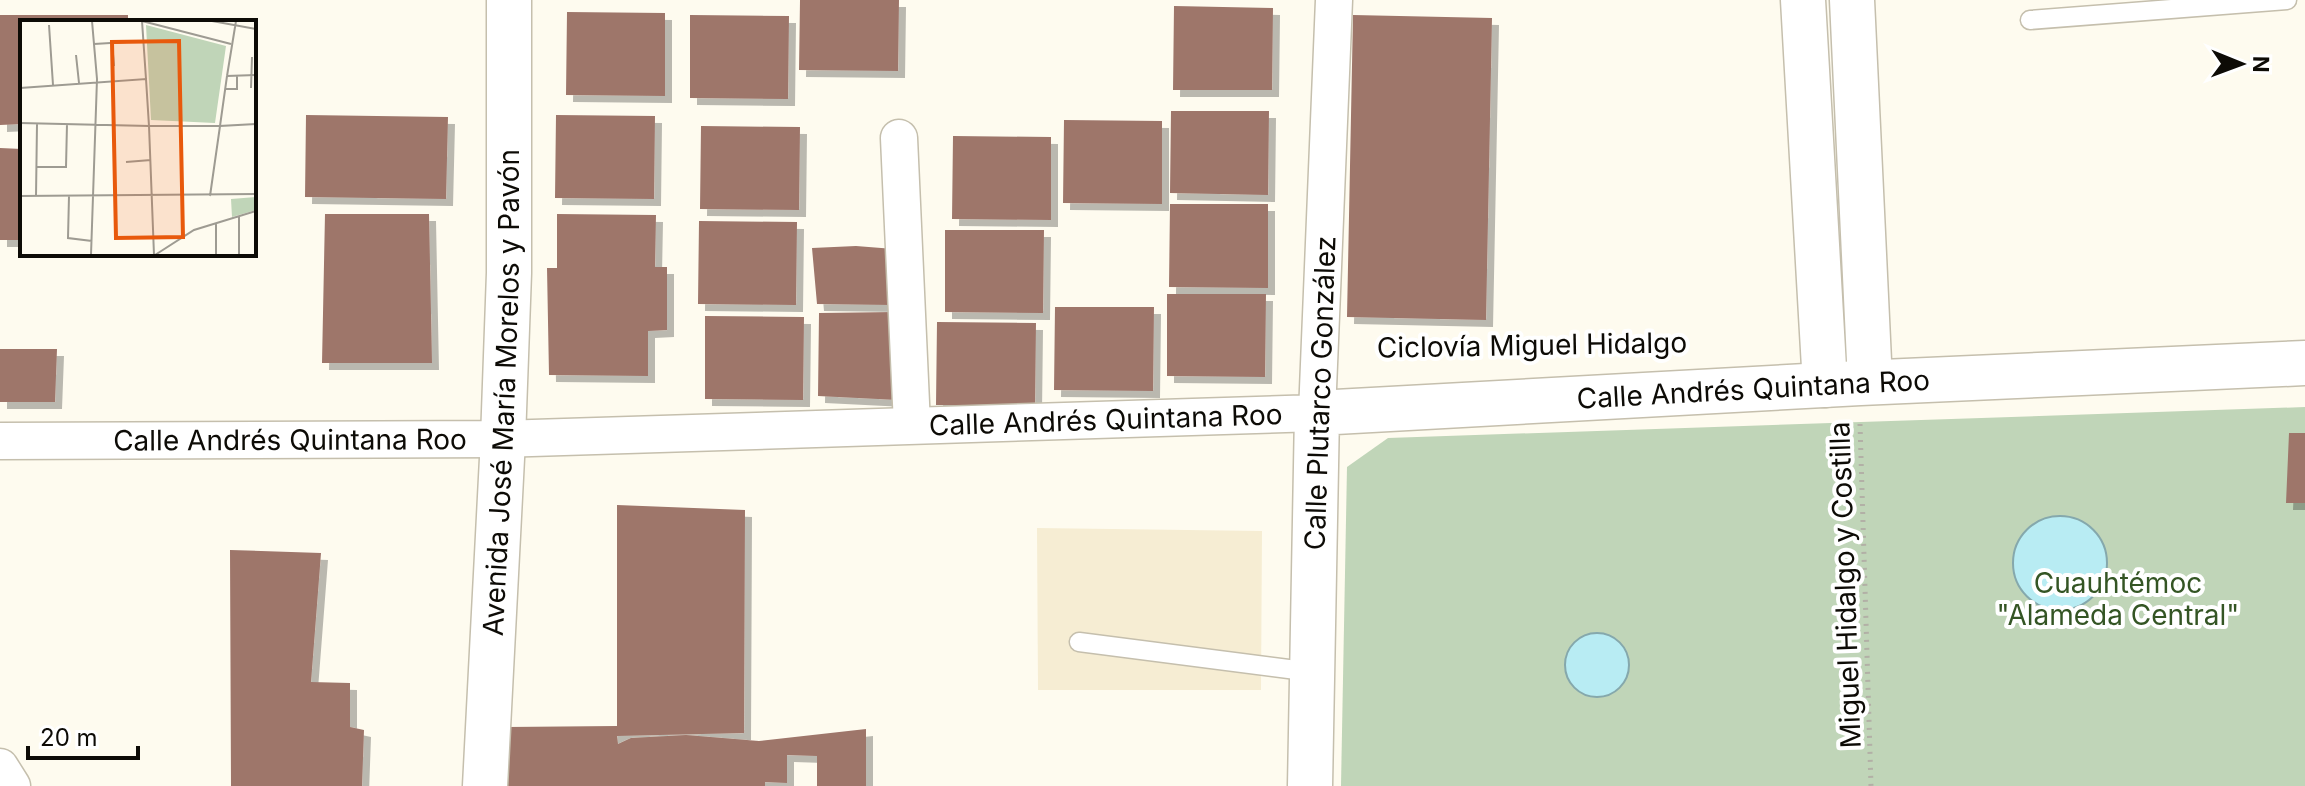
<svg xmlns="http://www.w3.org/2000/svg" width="2305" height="786" viewBox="0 0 2305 786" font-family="Inter,sans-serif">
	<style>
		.built { fill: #f6edd3 }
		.green { fill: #c0d5b8 }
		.water { fill: #b8ecf3; stroke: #85a8ac; stroke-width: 2 }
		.building { fill: #9e766b; filter: url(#shadow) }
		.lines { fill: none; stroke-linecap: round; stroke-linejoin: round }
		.lane-casing { stroke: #c5bfad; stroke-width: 21 }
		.street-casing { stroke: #c5bfad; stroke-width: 39 }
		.secondary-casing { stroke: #c5bfad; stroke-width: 47 }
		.path { stroke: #b2b0a6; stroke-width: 5; stroke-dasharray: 2 6; stroke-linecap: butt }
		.lane { stroke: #fff; stroke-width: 18 }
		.street { stroke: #fff; stroke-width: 36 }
		.secondary { stroke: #fff; stroke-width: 44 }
		.labels { text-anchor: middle; stroke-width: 8; stroke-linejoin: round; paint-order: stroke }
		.street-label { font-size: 28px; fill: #0d0b06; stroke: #fff }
		.park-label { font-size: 28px; fill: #345524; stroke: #fff }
		.inset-road { fill: none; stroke: #9e9b92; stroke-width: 2 }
		.view { fill: #e8590c; fill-opacity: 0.15; stroke: #e8590c; stroke-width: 4 }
		.inset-edge { fill: none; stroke: #0d0b06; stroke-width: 4 }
	</style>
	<defs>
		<filter id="shadow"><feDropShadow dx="7" dy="7" stdDeviation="0" flood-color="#0004"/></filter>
	</defs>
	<rect width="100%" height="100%" fill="#fefbef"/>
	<!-- built -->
	<path class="built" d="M1037,528l225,3 -1,159h-223z"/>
	<!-- green -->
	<path class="green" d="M2305,407v379h-964l6,-319 41,-29z"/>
	<!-- water -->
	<path class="water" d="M2013 563a47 47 0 1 1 94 0a47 47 0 1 1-94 0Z
		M1565 665a32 32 0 1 1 64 0a32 32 0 1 1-64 0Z"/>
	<!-- building -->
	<path class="building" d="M800,0h99l-1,71 -99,-1z
		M1174,6l99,2 -1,82h-99z
		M567,12l98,1v83l-99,-1z
		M0,15h128v7h-106v102l-22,1z
		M690,15l99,1 -1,83 -98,-1z
		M1353,15l139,3 -6,302 -139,-3z
		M1171,111h98l-1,84 -98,-2z
		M306,115l142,2 -2,82 -141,-2z
		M556,115l99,1 -1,83 -99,-1z
		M1064,120l98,1v83l-99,-1z
		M701,126l99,1 -1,83 -99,-1z
		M953,136l98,1v83l-99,-1z
		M0,148l22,1v91h-22z
		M1170,204h98v84l-99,-1z
		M325,214h104l3,149h-110z
		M557,214l99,1 -1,52h12v63l-19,1v45l-99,-1 -2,-107h10z
		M699,221l98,1 -1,83 -98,-1z
		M945,230h99l-1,83 -98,-1z
		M856,246l38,3 -2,56 -75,-1 -5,-56z
		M1167,294h99l-1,83 -98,-1z
		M1055,307h99l-1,84 -99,-1z
		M894,312l4,88 -80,-4 1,-83z
		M705,316l99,1 -1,83 -98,-1z
		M937,322l99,1 -1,82h-99z
		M0,349h57l-2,53h-55z
		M2289,433h16v70h-19z
		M617,505l128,5 -1,223 -127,3 1,8 13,-6 55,-3 73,6 107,-12v57h-49v-30l-30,-1v28l-22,-1v4h-258v-59l110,-1z
		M230,550l91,3 -10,129 39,1v44l14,3 -2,56h-131z"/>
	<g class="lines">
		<defs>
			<path id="lane" d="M2030,20l257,-20
				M1079,642l233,30"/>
			<g id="street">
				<path d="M899,138l13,287"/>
				<path id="s1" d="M0,441l503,-2 814,-26 17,-413"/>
				<path d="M0,767l12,19"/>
			</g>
			<g id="secondary">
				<path d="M1803,0l22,385"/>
				<path d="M1852,0l18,382"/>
				<path id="s2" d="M485,786l18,-347 6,-166v-273"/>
				<path id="s3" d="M1310,786l7,-373 543,-30 445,-20"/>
			</g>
		</defs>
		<!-- lane casing -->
		<use href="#lane" class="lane-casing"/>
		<!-- street casing -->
		<use href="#street" class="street-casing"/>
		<!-- secondary casing -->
		<use href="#secondary" class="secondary-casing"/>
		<!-- path -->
		<path class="path" d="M1860,424l11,362"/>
		<!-- lane -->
		<use href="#lane" class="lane"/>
		<!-- street -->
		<use href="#street" class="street"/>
		<!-- secondary -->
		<use href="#secondary" class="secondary"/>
	</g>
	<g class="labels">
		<!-- street labels -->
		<g class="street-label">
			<text transform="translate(1532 345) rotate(-1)" y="10">Ciclovía Miguel Hidalgo</text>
			<text dy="10" stroke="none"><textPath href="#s3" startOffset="810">Calle Andrés Quintana Roo</textPath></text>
			<text dy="10" stroke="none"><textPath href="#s2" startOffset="394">Avenida José María Morelos y Pavón</textPath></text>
			<text transform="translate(1320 393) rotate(-88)" y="10">Calle Plutarco González</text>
			<text dy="10" stroke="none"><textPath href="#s1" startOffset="1106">Calle Andrés Quintana Roo</textPath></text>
			<text dy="10" stroke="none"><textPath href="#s1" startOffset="290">Calle Andrés Quintana Roo</textPath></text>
			<text transform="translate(1845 585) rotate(-92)" y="10">Miguel Hidalgo y Costilla</text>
		</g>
		<!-- park labels -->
		<g class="park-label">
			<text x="2118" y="593">Cuauhtémoc<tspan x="2118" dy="32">"Alameda Central"</tspan></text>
		</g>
	</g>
	<!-- overview -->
	<g transform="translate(20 20)">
		<rect width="236" height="236" fill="#fefbef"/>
		<path d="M126,5l80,21 -11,77 -64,-3zM236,177v13l-24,7 -1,-18z" fill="#c0d5b8"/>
		<path class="inset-road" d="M122,1l89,23M122,1l4,58M192,1l44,8M29,5l4,60M92,22l2,24M74,24l49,-3M56,35l3,28M207,56l9,-55M0,68l126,-9 3,47h71l7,-50 29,-1M231,68l1,-31M205,69h12v-13M0,103l129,3 5,129M106,142l25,-2M17,147h29l1,-43M0,176l236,-2M16,176l1,-72M49,176l-1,42 24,3M190,176l10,-70 36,-2M71,235l6,-176 -5,-58M135,235l39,-25 62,-19M196,235v-32M219,235v-39"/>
		<path class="view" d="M159,21l4,196 -67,1 -4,-196z"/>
		<rect width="236" height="236" class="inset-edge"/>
	</g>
	<!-- north arrow -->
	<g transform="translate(2241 64) rotate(91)" stroke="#ffffff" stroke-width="6" paint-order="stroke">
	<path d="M0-6L14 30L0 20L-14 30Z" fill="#0d0b06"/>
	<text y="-12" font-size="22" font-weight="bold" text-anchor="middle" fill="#0d0b06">N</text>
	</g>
	<!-- scale -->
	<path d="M28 746v12h110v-12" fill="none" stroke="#0d0b06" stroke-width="4"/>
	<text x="40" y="746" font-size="24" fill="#0d0b06" stroke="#ffffff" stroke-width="6" paint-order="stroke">20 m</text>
</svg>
